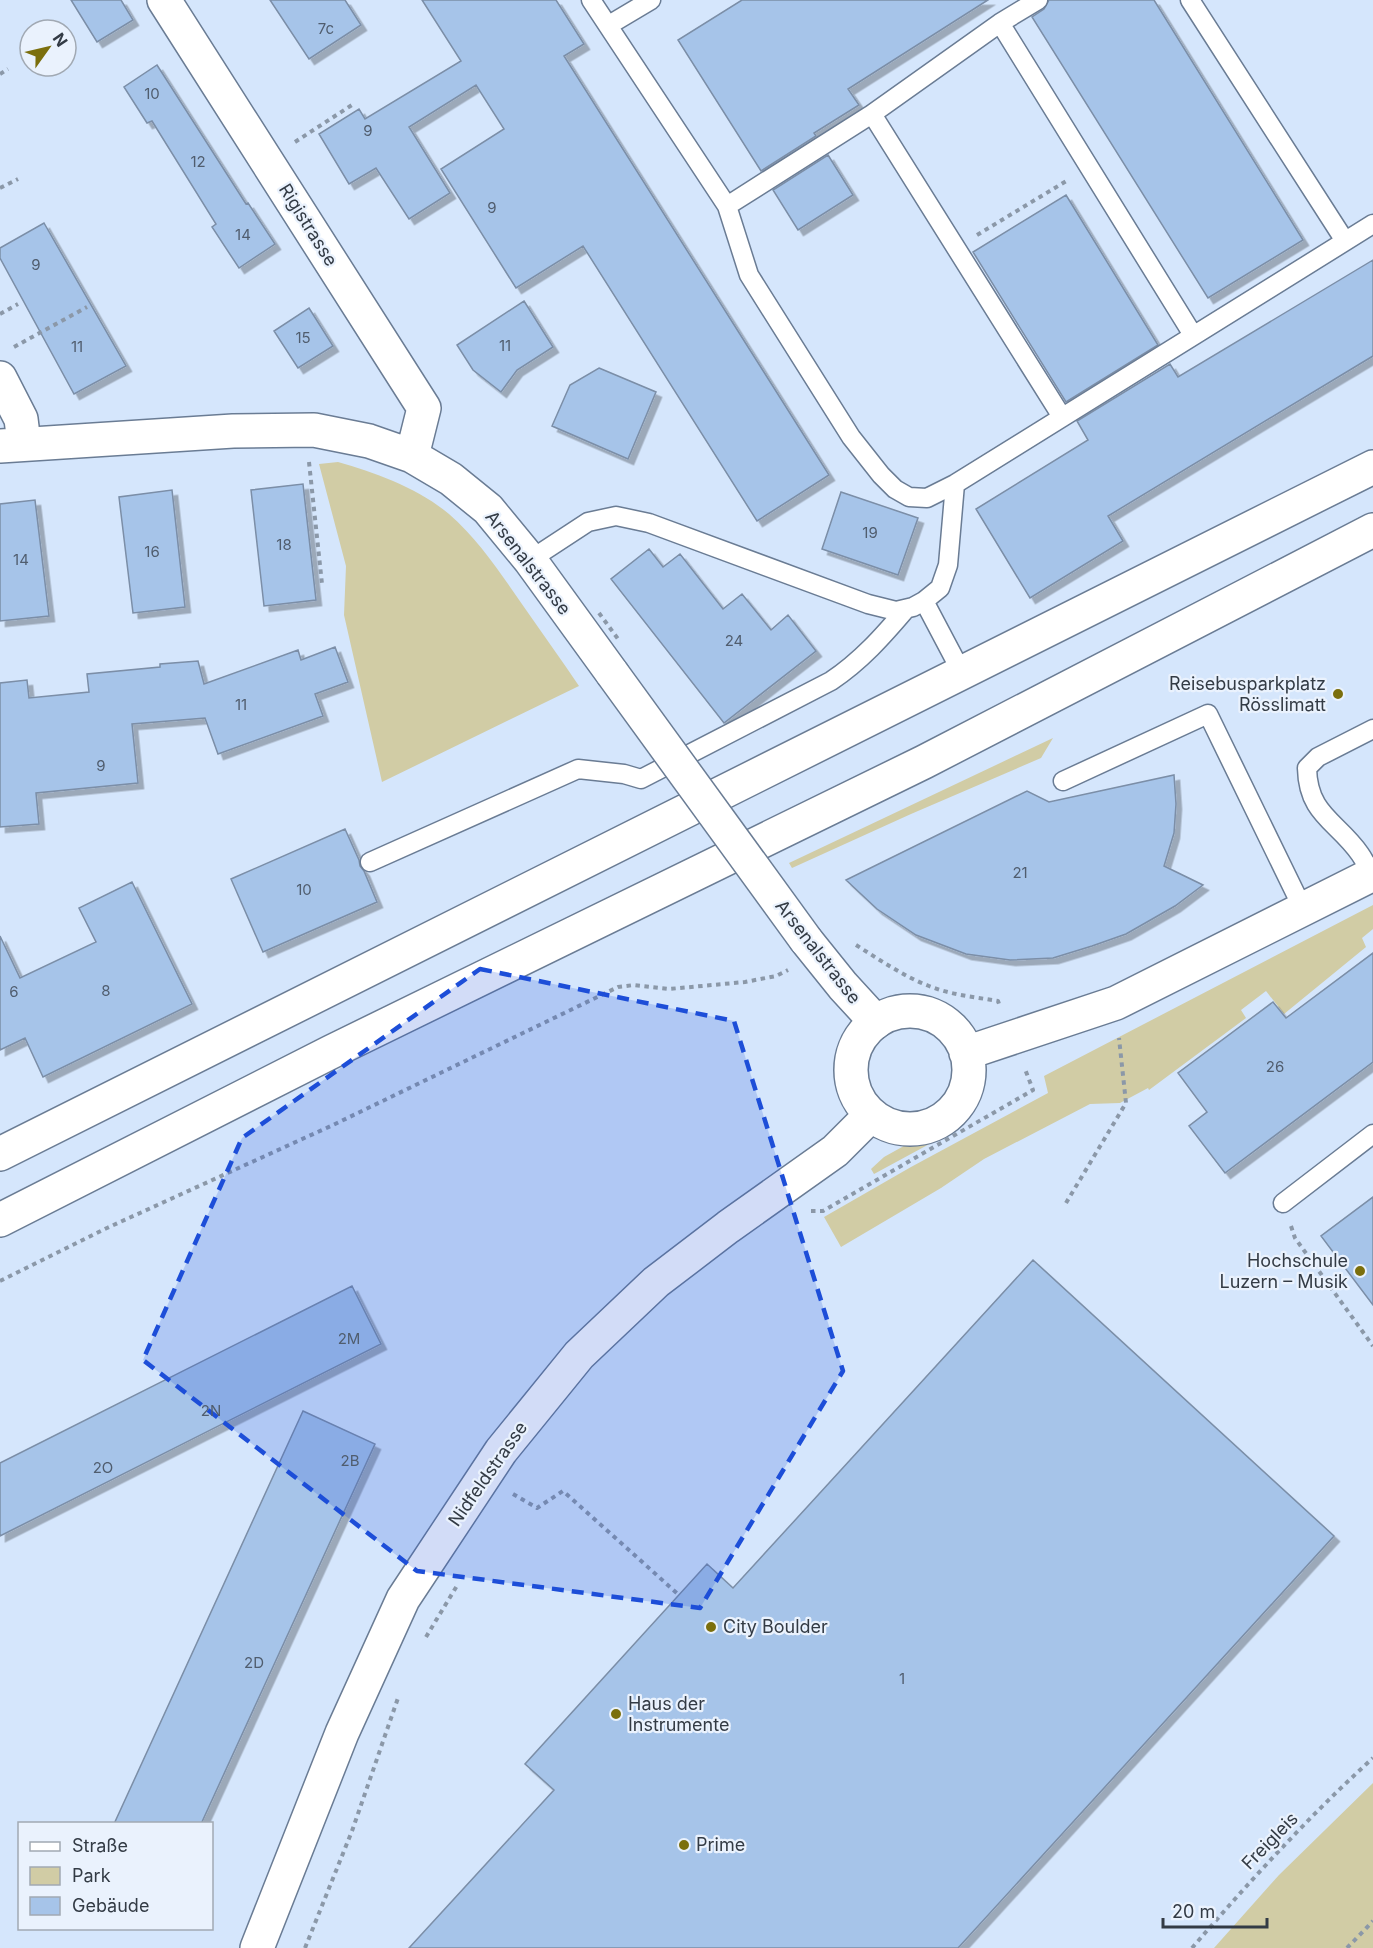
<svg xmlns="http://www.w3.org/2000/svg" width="1373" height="1948" viewBox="0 0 1373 1948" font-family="Inter,sans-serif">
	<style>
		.green { fill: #d1cca5 }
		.building { fill: #a6c4e9; stroke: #7b8ea7; stroke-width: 1.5; filter: url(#shadow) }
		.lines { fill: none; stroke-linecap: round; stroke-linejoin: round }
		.lane-casing { stroke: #6a7c94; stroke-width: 21 }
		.street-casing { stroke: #6a7c94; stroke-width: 36 }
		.secondary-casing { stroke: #6a7c94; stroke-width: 36 }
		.highway-casing { stroke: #6a7c94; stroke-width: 36 }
		.path { stroke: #8b98a8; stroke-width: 4; stroke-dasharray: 4.5 4.5; stroke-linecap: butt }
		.lane { stroke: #fff; stroke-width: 18 }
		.street { stroke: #fff; stroke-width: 33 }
		.secondary { stroke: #fff; stroke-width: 33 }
		.highway { stroke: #fff; stroke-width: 33 }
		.street-bridge-casing { stroke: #6a7c94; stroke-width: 36; stroke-linecap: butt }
		.path-bridge { stroke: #8b98a8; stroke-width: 4; stroke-dasharray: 4.5 4.5; stroke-linecap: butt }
		.street-bridge { stroke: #fff; stroke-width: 33 }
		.marked { fill: #1d4ed8; fill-opacity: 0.2; stroke: #1d4ed8; stroke-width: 4.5; stroke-dasharray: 12 8; stroke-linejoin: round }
		.poi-dot { fill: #7b6f0d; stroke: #eaf2fd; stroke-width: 2 }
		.labels { text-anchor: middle; stroke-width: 4.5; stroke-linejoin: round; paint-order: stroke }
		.number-label { font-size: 15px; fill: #505d6e }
		.street-label { font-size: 18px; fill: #333b45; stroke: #eaf2fd }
		.poi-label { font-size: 18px; fill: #333b45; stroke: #eaf2fd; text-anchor: start }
	</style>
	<defs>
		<filter id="shadow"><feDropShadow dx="5.5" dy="5.5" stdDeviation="0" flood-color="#0004"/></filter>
	</defs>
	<rect width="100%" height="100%" fill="#d5e6fc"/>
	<!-- green -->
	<path class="green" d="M338,462c38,11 80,26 111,52 30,26 52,60 75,93 18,26 37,52 55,79l-197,96 -38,-167 2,-49 -27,-102z
		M1053,738l-12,20 -130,56 -119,54 -3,-5z
		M1373,905v24l-11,9 4,9 -82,67 -18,-23 -25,19 5,8 -97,72 -1,-2 -28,15 -30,1 -106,55 -43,29 -100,59 -17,-30 87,-50 137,-74 -4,-17z
		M946,1135l-72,39 -3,-5 13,-12 27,-15z
		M1373,1783v165h-159l65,-73z"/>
	<!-- building -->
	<path class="building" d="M71,0h50l12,20 -36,22z
		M270,0h75l16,25 -52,34z
		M422,0h134l28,44 -20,12 265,419 -72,46 -174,-275 -67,42 -75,-119 63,-40 -28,-44 -67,42 41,66 -41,26 -33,-51 -27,16 -30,-50 40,-25 6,10 96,-58z
		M742,0h246l-140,89 11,16 -45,28 2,3 -55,35 -83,-131z
		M1049,0h105l149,240 -95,58 -176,-281 12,-8z
		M157,65l89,139 2,-1 27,41 -36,24 -27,-41 4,-3 -64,-103 -5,2 -23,-36z
		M828,155l25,40 -55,35 -25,-40z
		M1066,195l92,150 -92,57 -93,-150z
		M44,223l82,143 -52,28 -74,-136v-10z
		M1373,260v96l-265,160 15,25 -93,57 -54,-89 112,-69 -11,-19 93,-57 8,13z
		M524,301l29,46 -36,23 -16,22 -28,-22 -16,-25z
		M309,308l24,38 -35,22 -24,-37z
		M599,368l57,24 -28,67 -76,-33 18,-41z
		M303,484l13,116 -52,6 -13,-116z
		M172,490l13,117 -52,6 -14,-116z
		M841,492l77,26 -20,57 -76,-26z
		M35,500l14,116 -49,5v-117z
		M649,549l14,18 17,-13 43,55 19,-15 29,36 17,-15 28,36 -92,72 -113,-144z
		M335,647l13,35 -33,12 8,22 -105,38 -13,-36 -73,6 6,59 -102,10 3,31 -39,3v-144l27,-3 2,18 60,-6 -2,-18 73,-7v-3l38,-3 6,23 94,-34 3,10z
		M1174,775l2,29 -2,29 -10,33 39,19 -28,21 -49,28 -34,12 -39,12 -43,2 -44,-6 -50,-19 -39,-26 -31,-29 181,-89 22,11z
		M345,829l14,31 1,6 4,5 13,31 -114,50 -32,-73z
		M132,882l60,122 -149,73 -18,-39 -25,12v-114l20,42 76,-36 -17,-34z
		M1373,953v109l-148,111 -36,-47 18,-14 -29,-39 95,-71 13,16z
		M1373,1197v108l-52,-69z
		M1033,1260l301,276 -376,412h-549l145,-158 -29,-26 182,-200 26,24z
		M352,1286l29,58 -381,192v-73z
		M303,1411l72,33 -174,380h-87z"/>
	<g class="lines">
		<defs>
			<path id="lane" d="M591,0l136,206 22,69 102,162 30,38 14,14 14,8 18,1 28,-14 418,-260
				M1190,0l155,241
				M1000,23l193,312
				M609,25l42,-25
				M872,114l190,303
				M727,206l145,-92 128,-91 38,-23
				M530,560l58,-38 28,-6 33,7 219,81 28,7 17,-4 11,-6 16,-13 8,-23 7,-81
				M924,601l38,72
				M1063,781l145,-67 95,195
				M370,862l208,-93 46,5 17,5 190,-98c30,-20 52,-45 75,-72
				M1371,875c-3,-7 -6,-14 -11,-21 -23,-33 -52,-39 -53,-86l11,-11 55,-28
				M1283,1203l90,-69"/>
			<path id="street" d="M164,0l260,408 -12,48
				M0,378l21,41 3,24
				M0,446l233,-15 81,-1 55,11 43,15 39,23 37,30 42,51 82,113
				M806,940l37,46 33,36"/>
			<path id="secondary" d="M851 1070a59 59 0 1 1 118 0a59 59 0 1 1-118 0Z
				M966,1053l150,-50 257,-129
				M257,1948l85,-215 61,-134 98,-148 78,-96 77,-73 72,-55 107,-76 36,-36"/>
			<path id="highway" d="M0,1154l1373,-687
				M0,1220l331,-168 593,-290 449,-232"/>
		</defs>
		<!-- lane casing -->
		<use href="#lane" class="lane-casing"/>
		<!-- street casing -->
		<use href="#street" class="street-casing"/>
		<!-- secondary casing -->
		<use href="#secondary" class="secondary-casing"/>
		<!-- highway casing -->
		<use href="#highway" class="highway-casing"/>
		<!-- path -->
		<path class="path" d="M0,74l8,-5
			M295,142l60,-39
			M0,188l18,-9
			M977,235l91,-55
			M0,314l18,-10
			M14,347l73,-40
			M309,462l13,122
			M856,945c24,15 47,31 73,41 22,9 46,11 69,15l2,6
			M1066,1203l60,-100 -7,-65
			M811,1211h12l210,-121 -8,-21
			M1291,1226l4,12 78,108
			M0,1281l107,-53 226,-103 285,-138 16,-2 35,4 76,-7 31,-6 12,-6
			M513,1494l24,14 26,-17 116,104
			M426,1637l32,-53
			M305,1948l47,-117 46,-133
			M1192,1948c57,-66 116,-131 181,-190
			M1347,1948l26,-27"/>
		<!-- lane -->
		<use href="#lane" class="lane"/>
		<!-- street -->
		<use href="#street" class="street"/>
		<!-- secondary -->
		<use href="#secondary" class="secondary"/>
		<!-- highway -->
		<use href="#highway" class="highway"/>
		<defs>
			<path id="street-bridge" d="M612,673l194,267"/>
		</defs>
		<!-- street-bridge casing -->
		<use href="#street-bridge" class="street-bridge-casing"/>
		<!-- path-bridge -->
		<path class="path-bridge" d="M599,613l19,26"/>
		<!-- street-bridge -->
		<use href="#street-bridge" class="street-bridge"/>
	</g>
	<!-- marked area -->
	<path class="marked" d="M480,969l254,52 109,350 -143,237 -283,-37 -274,-211 99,-222z"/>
	<!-- markers -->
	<g class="poi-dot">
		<circle cx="1338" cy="694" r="6"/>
		<circle cx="1360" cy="1271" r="6"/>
		<circle cx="711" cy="1627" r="6"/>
		<circle cx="616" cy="1714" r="6"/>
		<circle cx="684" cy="1845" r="6"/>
	</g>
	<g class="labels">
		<!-- number labels -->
		<g class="number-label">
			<text x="326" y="34">7c</text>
			<text x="152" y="99">10</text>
			<text x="368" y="136">9</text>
			<text x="198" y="167">12</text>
			<text x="492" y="213">9</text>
			<text x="243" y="240">14</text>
			<text x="36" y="270">9</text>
			<text x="303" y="343">15</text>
			<text x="505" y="351">11</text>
			<text x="77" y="352">11</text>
			<text x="870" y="538">19</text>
			<text x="284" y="550">18</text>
			<text x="152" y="557">16</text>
			<text x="21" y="565">14</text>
			<text x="734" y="646">24</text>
			<text x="241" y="710">11</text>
			<text x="101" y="771">9</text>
			<text x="1020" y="878">21</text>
			<text x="304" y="895">10</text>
			<text x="106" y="996">8</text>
			<text x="14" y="997">6</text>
			<text x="1275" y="1072">26</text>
			<text x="349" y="1344">2M</text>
			<text x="211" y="1416">2N</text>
			<text x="350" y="1466">2B</text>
			<text x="103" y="1473">2O</text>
			<text x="254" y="1668">2D</text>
			<text x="902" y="1684">1</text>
		</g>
		<!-- street labels -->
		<g class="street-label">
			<text transform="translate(308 225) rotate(58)" y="6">Rigistrasse</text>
			<text transform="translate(528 563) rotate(52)" y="6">Arsenalstrasse</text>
			<text transform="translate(818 952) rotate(52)" y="6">Arsenalstrasse</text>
			<text transform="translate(488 1474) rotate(-55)" y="6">Nidfeldstrasse</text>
			<text transform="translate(1270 1841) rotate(-46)" y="6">Freigleis</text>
		</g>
		<!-- poi labels -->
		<g class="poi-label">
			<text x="1326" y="690" text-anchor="end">Reisebusparkplatz<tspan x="1326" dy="21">Rösslimatt</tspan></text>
			<text x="1348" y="1267" text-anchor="end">Hochschule<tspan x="1348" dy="21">Luzern – Musik</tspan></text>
			<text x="723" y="1633">City Boulder</text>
			<text x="628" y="1710">Haus der<tspan x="628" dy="21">Instrumente</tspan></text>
			<text x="696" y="1851">Prime</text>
		</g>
	</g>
	<!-- legend -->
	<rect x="18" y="1822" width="195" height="108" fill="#eaf2fd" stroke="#a1a9b3" stroke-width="1.5"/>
	<rect x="30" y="1842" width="30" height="9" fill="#ffffff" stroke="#a1a9b3" stroke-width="1.5"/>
	<text x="72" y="1852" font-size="18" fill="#333b45">Straße</text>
	<rect x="30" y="1867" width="30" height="18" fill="#d1cca5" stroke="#a1a9b3" stroke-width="1.5"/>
	<text x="72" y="1882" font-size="18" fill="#333b45">Park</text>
	<rect x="30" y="1897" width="30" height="18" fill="#a6c4e9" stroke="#a1a9b3" stroke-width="1.5"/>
	<text x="72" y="1912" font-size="18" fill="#333b45">Gebäude</text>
	<!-- north arrow -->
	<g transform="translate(48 48) rotate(56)"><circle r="28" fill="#eaf2fd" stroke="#a1a9b3" stroke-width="1.5"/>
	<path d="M0-4.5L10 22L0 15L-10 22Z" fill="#7b6f0d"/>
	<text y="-9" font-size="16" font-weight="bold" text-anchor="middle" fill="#333b45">N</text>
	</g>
	<!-- scale -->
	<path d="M1163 1918v9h104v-9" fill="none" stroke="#333b45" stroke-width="3"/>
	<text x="1172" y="1918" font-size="18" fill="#333b45" stroke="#eaf2fd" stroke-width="4.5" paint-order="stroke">20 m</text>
</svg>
